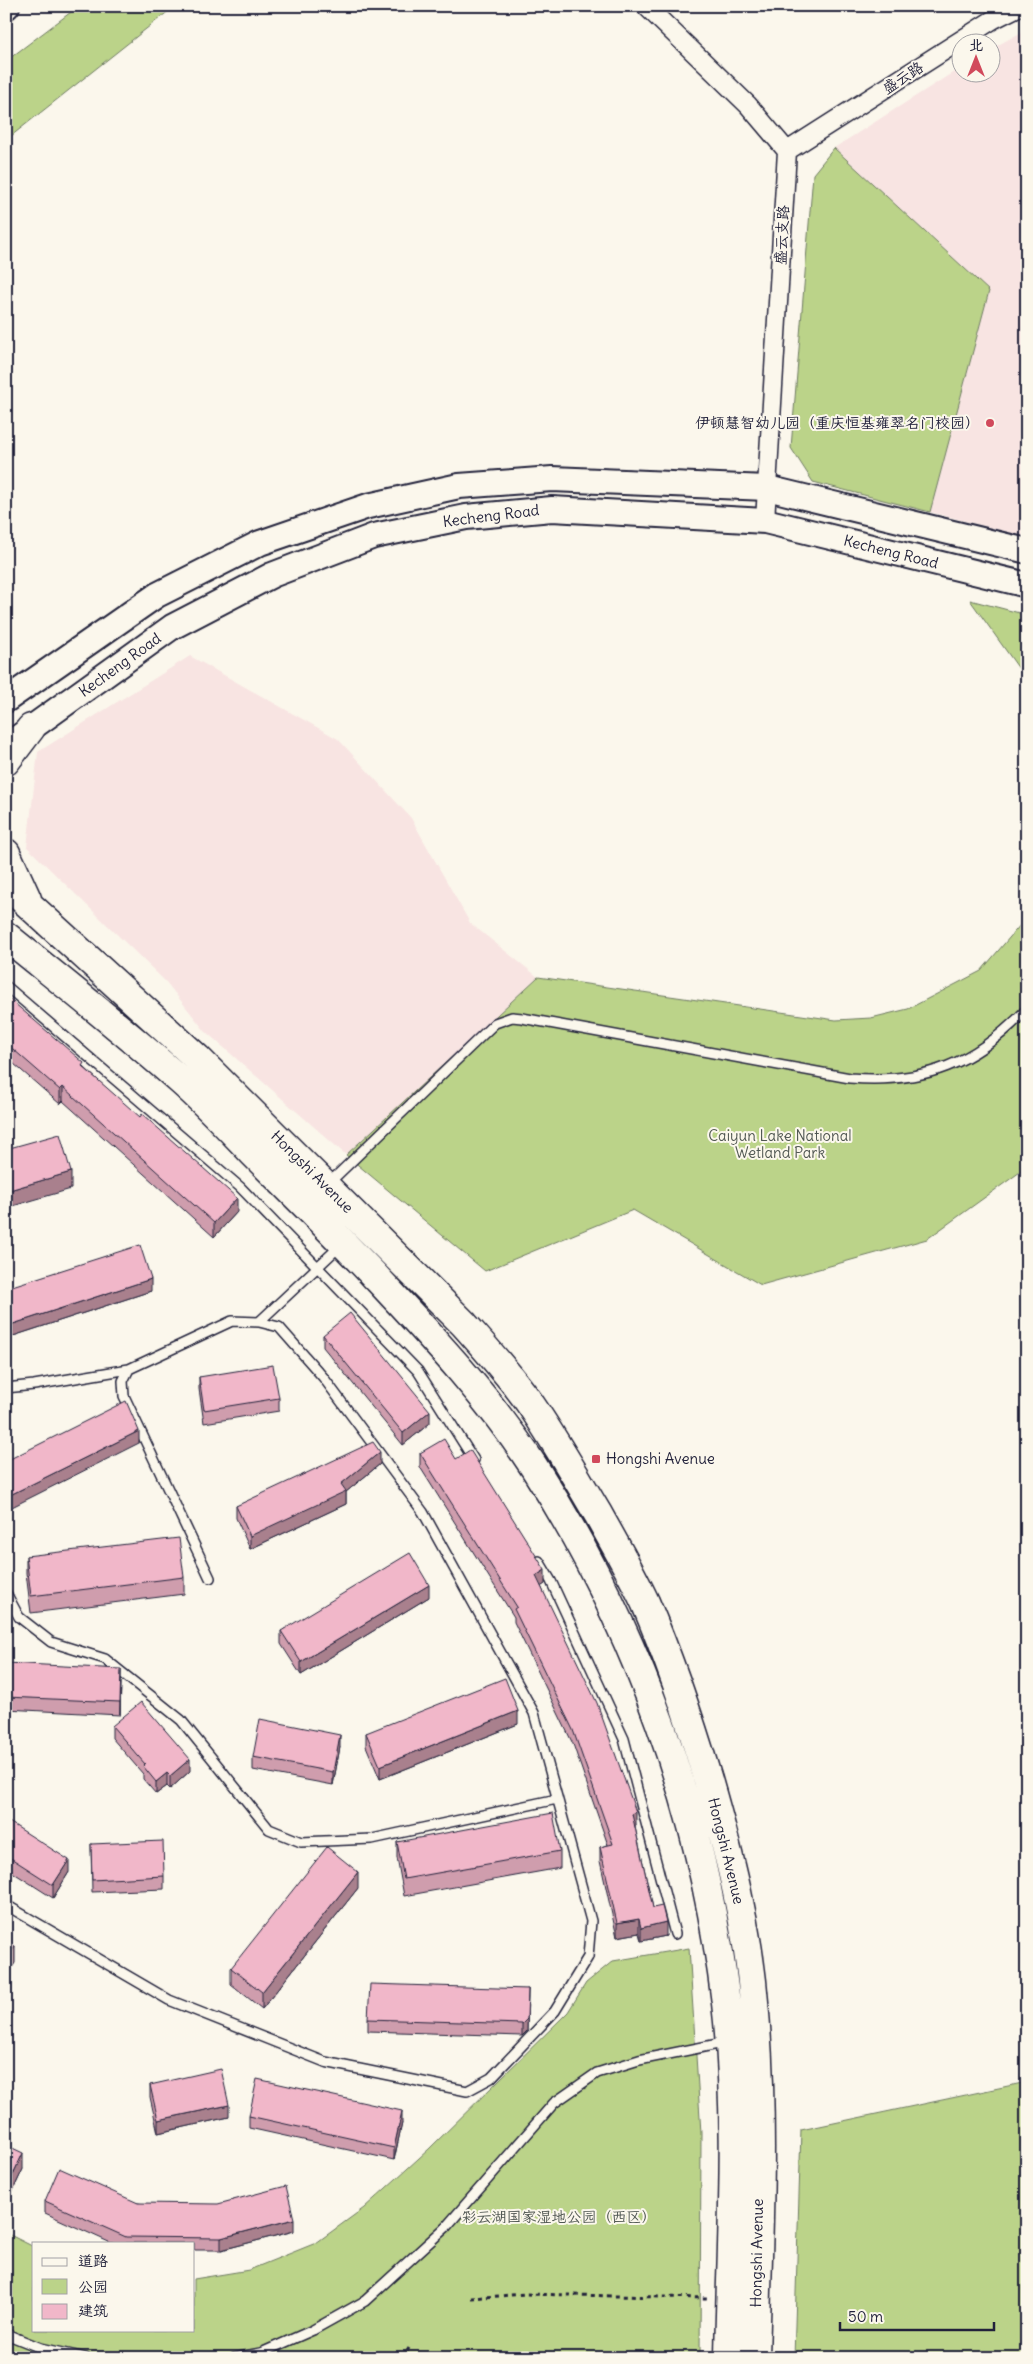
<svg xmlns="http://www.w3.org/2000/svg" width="1033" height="2364" viewBox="0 0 1033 2364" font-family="Delius,'LXGW WenKai TC',sans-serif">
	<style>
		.built { fill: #f8e4e2 }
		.green { fill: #bbd389; stroke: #6e7a62 }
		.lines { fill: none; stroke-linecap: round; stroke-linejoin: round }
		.lane-casing { stroke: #22223b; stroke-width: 12 }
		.street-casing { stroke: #22223b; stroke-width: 21 }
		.secondary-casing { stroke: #22223b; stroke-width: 28 }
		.primary-casing { stroke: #22223b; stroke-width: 31 }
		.path { stroke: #22223b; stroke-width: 3; stroke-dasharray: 4 4; stroke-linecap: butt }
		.lane { stroke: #fbf7ec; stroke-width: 9 }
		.street { stroke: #fbf7ec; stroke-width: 18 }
		.secondary { stroke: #fbf7ec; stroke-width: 24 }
		.primary { stroke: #fbf7ec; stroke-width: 28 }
		.wall { fill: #cf9dad; stroke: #22223b }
		.shaded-wall { fill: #a9808d; stroke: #22223b }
		.building { fill: #f1b7c9; stroke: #22223b }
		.poi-dot { fill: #d1495b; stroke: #fbf7ec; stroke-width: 2 }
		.labels { text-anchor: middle; stroke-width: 4; stroke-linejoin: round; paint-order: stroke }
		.street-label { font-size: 15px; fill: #22223b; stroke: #fbf7ec }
		.poi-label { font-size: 15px; fill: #22223b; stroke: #fbf7ec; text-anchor: end }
		.park-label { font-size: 15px; fill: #505752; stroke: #fbf7ec }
	</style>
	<rect width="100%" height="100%" fill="#fbf7ec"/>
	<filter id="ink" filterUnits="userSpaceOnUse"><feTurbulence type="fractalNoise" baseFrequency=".02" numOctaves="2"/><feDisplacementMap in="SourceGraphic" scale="10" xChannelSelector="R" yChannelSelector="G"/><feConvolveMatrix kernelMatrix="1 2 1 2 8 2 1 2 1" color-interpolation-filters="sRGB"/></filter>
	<g filter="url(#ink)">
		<!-- built -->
		<path class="built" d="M1027,29v508l-97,-25 59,-221 -155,-143 126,-80v4h30l1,-23z
			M190,656l148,83 73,79 59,105 68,54 -192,178 -141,-124 -39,-49 -139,-135 11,-95z"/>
		<!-- green -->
		<path class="green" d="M79,6h96l-169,134v-79z
			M834,148l155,143 -59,221 -117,-30 -22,-34 22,-274z
			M970,600l57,15v65z
			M1027,917v250l-100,72 -166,46 -128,-75 -148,61 -139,-116 192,-178 298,43 35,-2 37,-9 73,-38z
			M689,1948l12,185 -1,225h-694v-125l28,14v83h160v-51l55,-9 67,-27 48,-35 65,-59 139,-137 18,-29 27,-22z
			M1027,2082v276h-233l7,-228z"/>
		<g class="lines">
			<defs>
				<path id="lane" d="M6,986l234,201 178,184 56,89
					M328,1184l167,-161 17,-6 10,1 328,60c75,6 125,-14 177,-69
					M259,1322l82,-77
					M6,1388l28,-3 95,-16
					M539,1561l12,20 73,158 51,195
					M6,1593l13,24 32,25 54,17 76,61 88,109 32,13 71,-3 185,-40
					M6,1905l163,95 156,62 142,29 24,-13 64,-67 33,-54 3,-36 -57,-208 -111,-201 -100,-135 -44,-50 -20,-5 -27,-1 -103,48 -6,12 1,15 86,182
					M6,2334l35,14 45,10
					M234,2358l27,-5 52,-23 52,-29 81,-74 108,-124 43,-30 42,-13 89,-18"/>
				<path id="street" d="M646,6l102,99 39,46 -22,370
					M787,151l207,-132 26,-13"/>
				<path id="secondary" d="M6,7l1,-1
					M6,700l151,-105 103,-52 108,-37 91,-20 93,-7 215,9 260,63
					M16,739l156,-112 100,-52 102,-39 92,-19 86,-8 213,12 262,64"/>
				<path id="primary" d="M6,761l25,-33
					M6,853l21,46
					M6,884l191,174 267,266c23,26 47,52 67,81 24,35 45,72 67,109 16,29 33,58 47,88 25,58 45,118 63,178 21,73 40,147 46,222 11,118 4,238 1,356
					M6,936c59,48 119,95 176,146 25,22 48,47 71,71 40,40 80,79 119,120 58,62 116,123 162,194 104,162 169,346 192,536 14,118 5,237 3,355"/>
			</defs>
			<!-- lane casing -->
			<use href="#lane" class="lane-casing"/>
			<!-- street casing -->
			<use href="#street" class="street-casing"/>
			<!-- secondary casing -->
			<use href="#secondary" class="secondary-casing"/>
			<!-- primary casing -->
			<use href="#primary" class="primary-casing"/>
			<!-- path -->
			<path class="path" d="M471,2298l54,-4 182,4
				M403,2358l6,-10"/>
			<!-- lane -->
			<use href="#lane" class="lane"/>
			<!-- street -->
			<use href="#street" class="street"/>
			<!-- secondary -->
			<use href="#secondary" class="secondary"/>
			<!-- primary -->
			<use href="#primary" class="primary"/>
		</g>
		<!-- wall -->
		<path class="wall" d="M6,996l78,71 153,145 -23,25 -151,-136 -3,3 -54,-47z
			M6,1288l145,3 -141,46 -4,-10z
			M323,1335l107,88 -27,22 -80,-98z
			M199,1377l80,21v13l-75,12 -5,-34z
			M420,1453l36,6 89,125 -4,2 95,240 -1,1 18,81 13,28 -25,5 -2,-8 -22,4 -17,-76v-14l8,-2 -35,-101 -59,-122v-5l-94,-150z
			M380,1464l-34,28v12l-96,45 -14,-31v-12z
			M26,1556l158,21v17l-153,19 -5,-40z
			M429,1597l-128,78 -20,-31v-13z
			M6,1663l115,18 -1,34 -114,-6z
			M518,1724l-138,55 -14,-33v-13z
			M112,1726l78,45 -20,18 -3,-3 -11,8 -13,-15v-5l-31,-36z
			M340,1747l-7,38 -80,-15v-13z
			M6,1820l63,52 -16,26 -47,-30z
			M397,1842l163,9v17l-156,28 -7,-38z
			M91,1844l73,32v13l-72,3z
			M358,1888l-96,121 -31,-25v-16z
			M528,1989l-1,42 -5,5 -154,-5v-12z
			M150,2085l79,32 -71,16 -8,-36z
			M249,2116l153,7 -8,37 -145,-32z
			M6,2145l17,24 -16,34h-1z
			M45,2201l93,2 156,28 -73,19h-27v-7h-83l-66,-30z"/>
		<!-- shaded-wall -->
		<path class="shaded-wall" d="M63,1087v14l-3,3v-14z
			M71,1172v17l-65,19v-17z
			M237,1198v14l-23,25v-14z
			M151,1279v12l-141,46v-12z
			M430,1411v12l-27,22v-12z
			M139,1431v12l-133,67v-13z
			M380,1452v12l-34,28v12l-96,45v-13l91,-52z
			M545,1570v14l-9,6v-14z
			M429,1585v12l-128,78v-13z
			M121,1669v12l-1,34v-13z
			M518,1711v13l-138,55v-13z
			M340,1735v12l-7,38v-13z
			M190,1759v12l-20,18v-13z
			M167,1773v13l-11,8v-12z
			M636,1812v14l-4,2v-14z
			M69,1860v12l-16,26v-13z
			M358,1872v16l-96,121v-17z
			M639,1919v14l-22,4v-14z
			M666,1922v14l-25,5v-13z
			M15,1946v17l-9,14v-17z
			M528,1989l-1,42 -5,5v-12z
			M229,2105v12l-71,16v-13z
			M402,2111v12l-8,37v-12z
			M23,2153v16l-16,34v-16z
			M294,2219v12l-73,19v-12z"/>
		<!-- building -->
		<path class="building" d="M6,996l78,67 -2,3 58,51 2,-3 95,84 -23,25 -151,-136 -3,3 -54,-47z
			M60,1134l11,38 -65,19v-42z
			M140,1245l11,34 -141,46 -4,-11v-26z
			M350,1313l80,98 -27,22 -80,-98z
			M273,1365l6,33 -75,12 -5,-33z
			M126,1401l13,30 -133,66v-36z
			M444,1439l12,20 14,-9 75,120 -9,6 61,127 39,109 -4,2 21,94 9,-2 4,16 -25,6 -2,-9 -22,4 -17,-76 13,-3 -40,-114 -59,-121 3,-2 -97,-154z
			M373,1442l7,10 -39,32 5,7 -96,45 -14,-30z
			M179,1538l5,39 -153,19 -5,-40z
			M410,1553l19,32 -128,77 -20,-31z
			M6,1663l115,6 -1,33 -114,-5z
			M505,1678l13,33 -138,55 -14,-33z
			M141,1702l49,57 -20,17 -3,-3 -11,9 -13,-16 2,-2 -33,-38z
			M260,1719l80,16 -7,37 -80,-15z
			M553,1813l7,38 -156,28 -7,-37z
			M6,1820l63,40 -16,25 -47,-30z
			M163,1841l1,35 -72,4 -1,-36z
			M327,1847l31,25 -96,120 -31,-24z
			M6,1941l9,5 -9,14z
			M370,1984l158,5 -1,30 -5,5 -154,-5z
			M221,2069l8,36 -71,15 -8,-35z
			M257,2079l145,32 -8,37 -145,-32z
			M6,2145l17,8 -16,34 -1,-1z
			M59,2168l79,35 80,1 68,-18 8,33 -73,19 -95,-1 -81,-36z"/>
	</g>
	<!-- markers -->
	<g class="poi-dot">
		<circle cx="990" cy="423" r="5"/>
		<rect x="591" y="1454" width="10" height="10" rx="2.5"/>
	</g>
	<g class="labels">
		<!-- street labels -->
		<g class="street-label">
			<text transform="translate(903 78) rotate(-33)" y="5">盛云路</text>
			<text transform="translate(782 235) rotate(-87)" y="5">盛云支路</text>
			<text transform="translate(491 516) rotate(-7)" y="5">Kecheng Road</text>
			<text transform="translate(891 552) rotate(14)" y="5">Kecheng Road</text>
			<text transform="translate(120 665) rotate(-36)" y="5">Kecheng Road</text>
			<text transform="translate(312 1172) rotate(45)" y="5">Hongshi Avenue</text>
			<text transform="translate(726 1851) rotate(76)" y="5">Hongshi Avenue</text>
			<text transform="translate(757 2253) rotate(-89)" y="5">Hongshi Avenue</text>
		</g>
		<!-- poi labels -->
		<g class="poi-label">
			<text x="980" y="428">伊顿慧智幼儿园（重庆恒基雍翠名门校园）</text>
			<text x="606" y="1464" text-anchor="start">Hongshi Avenue</text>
		</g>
		<!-- park labels -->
		<g class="park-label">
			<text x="780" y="1141">Caiyun Lake National<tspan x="780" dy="17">Wetland Park</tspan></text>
			<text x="559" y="2222">彩云湖国家湿地公园（西区）</text>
		</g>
	</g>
	<!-- margin -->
	<rect width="1033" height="2364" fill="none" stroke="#fbf7ec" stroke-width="25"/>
	<rect x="12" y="12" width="1008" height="2339" fill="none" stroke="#22223b" stroke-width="2" filter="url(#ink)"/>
	<!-- legend -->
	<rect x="32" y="2242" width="162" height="90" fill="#fbf7ec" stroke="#a4a2a5"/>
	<rect x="42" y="2258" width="25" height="8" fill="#fbf7ec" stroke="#a4a2a5"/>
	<text x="78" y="2266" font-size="15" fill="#22223b">道路</text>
	<rect x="42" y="2279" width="25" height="15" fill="#bbd389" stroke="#a4a2a5"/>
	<text x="78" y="2292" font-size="15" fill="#22223b">公园</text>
	<rect x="42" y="2304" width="25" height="15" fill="#f1b7c9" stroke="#a4a2a5"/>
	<text x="78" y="2316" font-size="15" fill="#22223b">建筑</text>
	<!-- north arrow -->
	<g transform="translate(976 58)"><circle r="24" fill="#fbf7ec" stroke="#a4a2a5"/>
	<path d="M0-4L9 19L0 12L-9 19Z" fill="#d1495b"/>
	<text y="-8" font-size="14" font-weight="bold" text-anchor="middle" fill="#22223b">北</text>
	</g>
	<!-- scale -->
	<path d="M840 2322v8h154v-8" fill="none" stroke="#22223b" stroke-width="2.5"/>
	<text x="848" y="2322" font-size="15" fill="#22223b" stroke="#fbf7ec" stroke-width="4" paint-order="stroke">50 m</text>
</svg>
